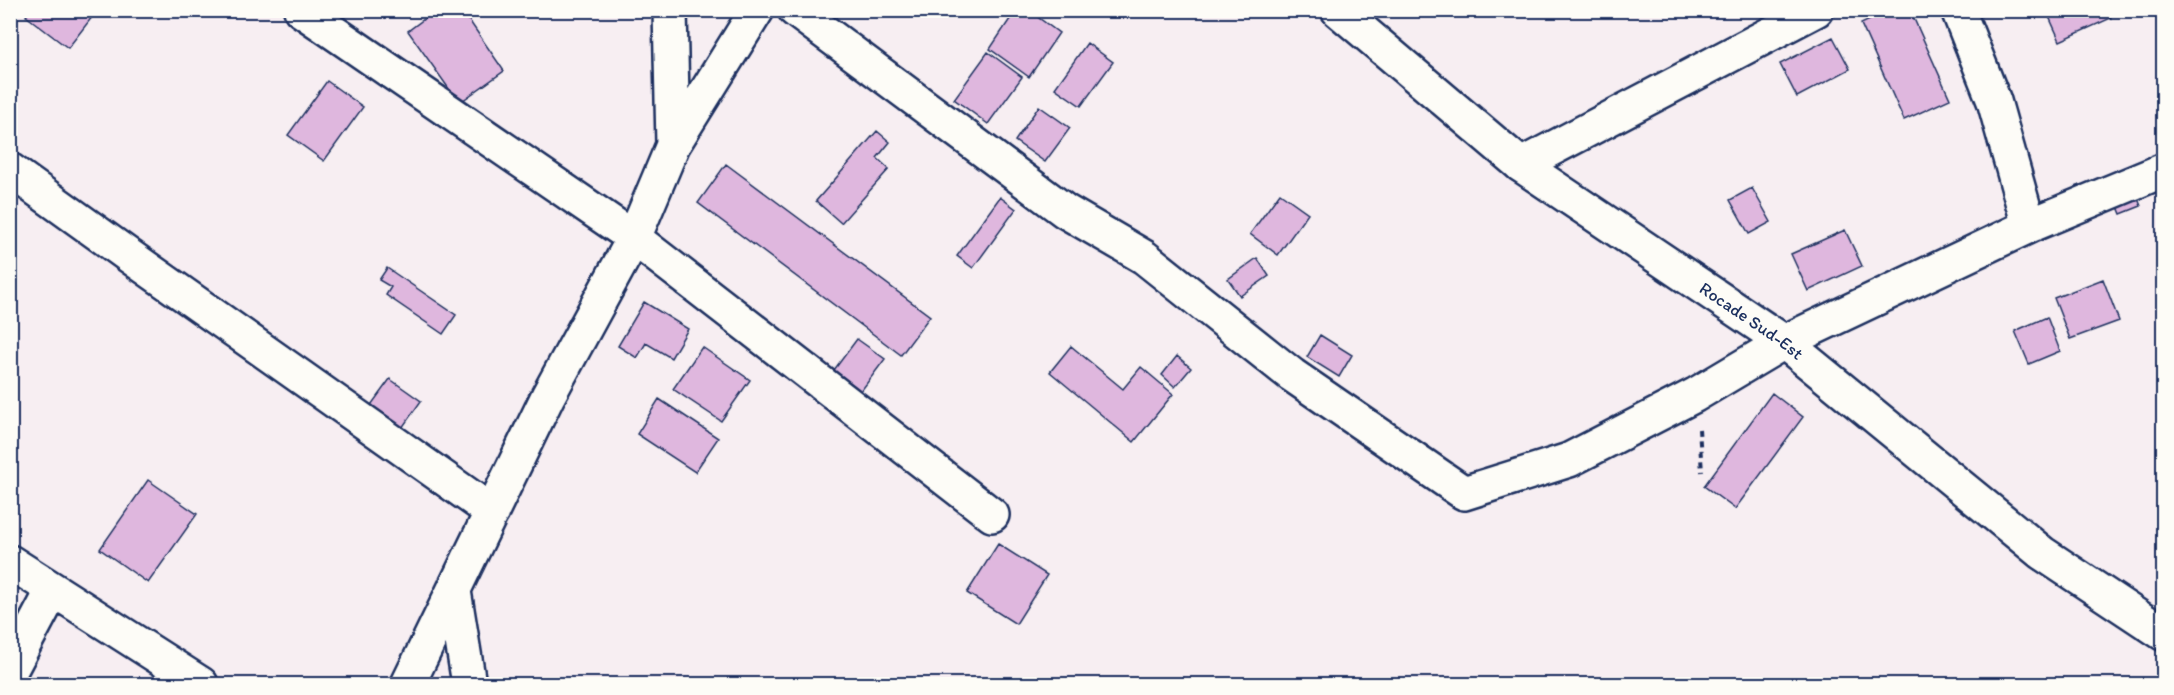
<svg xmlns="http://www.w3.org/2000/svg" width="2174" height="695" viewBox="0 0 2174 695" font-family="Itim,sans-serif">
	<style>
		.building { fill: #dfb7de; stroke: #1b2f5e; stroke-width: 1.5 }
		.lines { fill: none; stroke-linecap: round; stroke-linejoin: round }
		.street-casing { stroke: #1b2f5e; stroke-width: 38 }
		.secondary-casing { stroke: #1b2f5e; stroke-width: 38 }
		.path { stroke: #1b2f5e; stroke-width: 4; stroke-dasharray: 6 4.5; stroke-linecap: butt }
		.street { stroke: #fdfcf7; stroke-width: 33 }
		.secondary { stroke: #fdfcf7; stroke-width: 33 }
		.labels { text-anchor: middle; stroke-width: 5; stroke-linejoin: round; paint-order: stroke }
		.street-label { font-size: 18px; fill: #1b2f5e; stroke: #fdfcf7 }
	</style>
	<rect width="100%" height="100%" fill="#f7eef2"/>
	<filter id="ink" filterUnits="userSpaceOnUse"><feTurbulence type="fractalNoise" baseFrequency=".0167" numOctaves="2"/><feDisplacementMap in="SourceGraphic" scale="12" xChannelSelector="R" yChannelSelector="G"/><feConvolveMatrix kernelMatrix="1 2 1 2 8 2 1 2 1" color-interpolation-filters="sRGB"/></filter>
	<g filter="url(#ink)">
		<!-- building -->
		<path class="building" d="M31,10h54l8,6 -25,32 -42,-32z
			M436,10h26l42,61 -45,32 -51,-72z
			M1016,10h12l31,23 -30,44 -39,-28z
			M1891,10h19l40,89 -46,21 -43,-96z
			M2046,10h61l4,8 -51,23z
			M1833,37l17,32 -53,28 -17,-33z
			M1087,43l26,19 -32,44 -26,-18z
			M988,52l34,25 -34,47 -34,-25z
			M327,81l36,26 -39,54 -36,-26z
			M1039,106l31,22 -25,34 -30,-21z
			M877,131l13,11 -13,16 12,11 -48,54 -25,-22z
			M726,164l204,152 -29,39 -203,-152z
			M1752,188l19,34 -22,12 -19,-34z
			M2134,189l7,17 -20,8 -7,-17z
			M1280,193l28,20 -30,42 -28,-21z
			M1000,197l16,12 -43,59 -16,-12z
			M1845,230l17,36 -54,25 -17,-37z
			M1257,258l12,18 -29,20 -12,-17z
			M387,268l69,47 -13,19 -57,-39 5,-8 -12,-7z
			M2103,279l16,42 -49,18 -16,-41z
			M644,302l44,27 -17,29 -25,-15 -9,15 -19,-12z
			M2047,317l13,34 -31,13 -14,-33z
			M1320,335l32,20 -13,22 -32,-20z
			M857,339l28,20 -27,36 -27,-21z
			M1071,346l52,43 18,-22 32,27 -39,48 -84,-70z
			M702,347l48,33 -29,41 -48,-32z
			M1177,356l14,12 -16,19 -13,-12z
			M390,379l31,22 -19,27 -31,-23z
			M1772,393l31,24 -68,92 -31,-23z
			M659,399l59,39 -23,34 -58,-38z
			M148,480l49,34 -49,69 -48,-34z
			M998,544l49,31 -31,49 -49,-31z"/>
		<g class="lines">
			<defs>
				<path id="street" d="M301,10l333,228 358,277
					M670,10l3,135
					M795,10l270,201 79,46 148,118 172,118 105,-33 126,-65 89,-53 245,-116 135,-56
					M1958,10l36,91 35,125
					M1521,165l295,-155
					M10,170l118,85 364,257
					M10,562l191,122
					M454,591l15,93
					M10,671l43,-81
					M408,684l140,-288 86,-158 39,-93 84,-135"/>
				<g id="secondary">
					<path id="s1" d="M1338,10l183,155 263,177 258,211 122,81"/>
				</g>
			</defs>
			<!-- street casing -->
			<use href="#street" class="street-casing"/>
			<!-- secondary casing -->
			<use href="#secondary" class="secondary-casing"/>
			<!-- path -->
			<path class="path" d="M1699,429l3,43"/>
			<!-- street -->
			<use href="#street" class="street"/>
			<!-- secondary -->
			<use href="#secondary" class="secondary"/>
		</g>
	</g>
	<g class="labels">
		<!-- street labels -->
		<g class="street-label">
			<text dy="6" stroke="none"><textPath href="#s1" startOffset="518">Rocade Sud-Est</textPath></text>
		</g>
	</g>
	<!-- margin -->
	<rect width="2174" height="695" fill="none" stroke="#fdfcf7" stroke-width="36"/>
	<rect x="18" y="18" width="2138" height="659" fill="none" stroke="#1b2f5e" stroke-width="2" filter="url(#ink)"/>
</svg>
